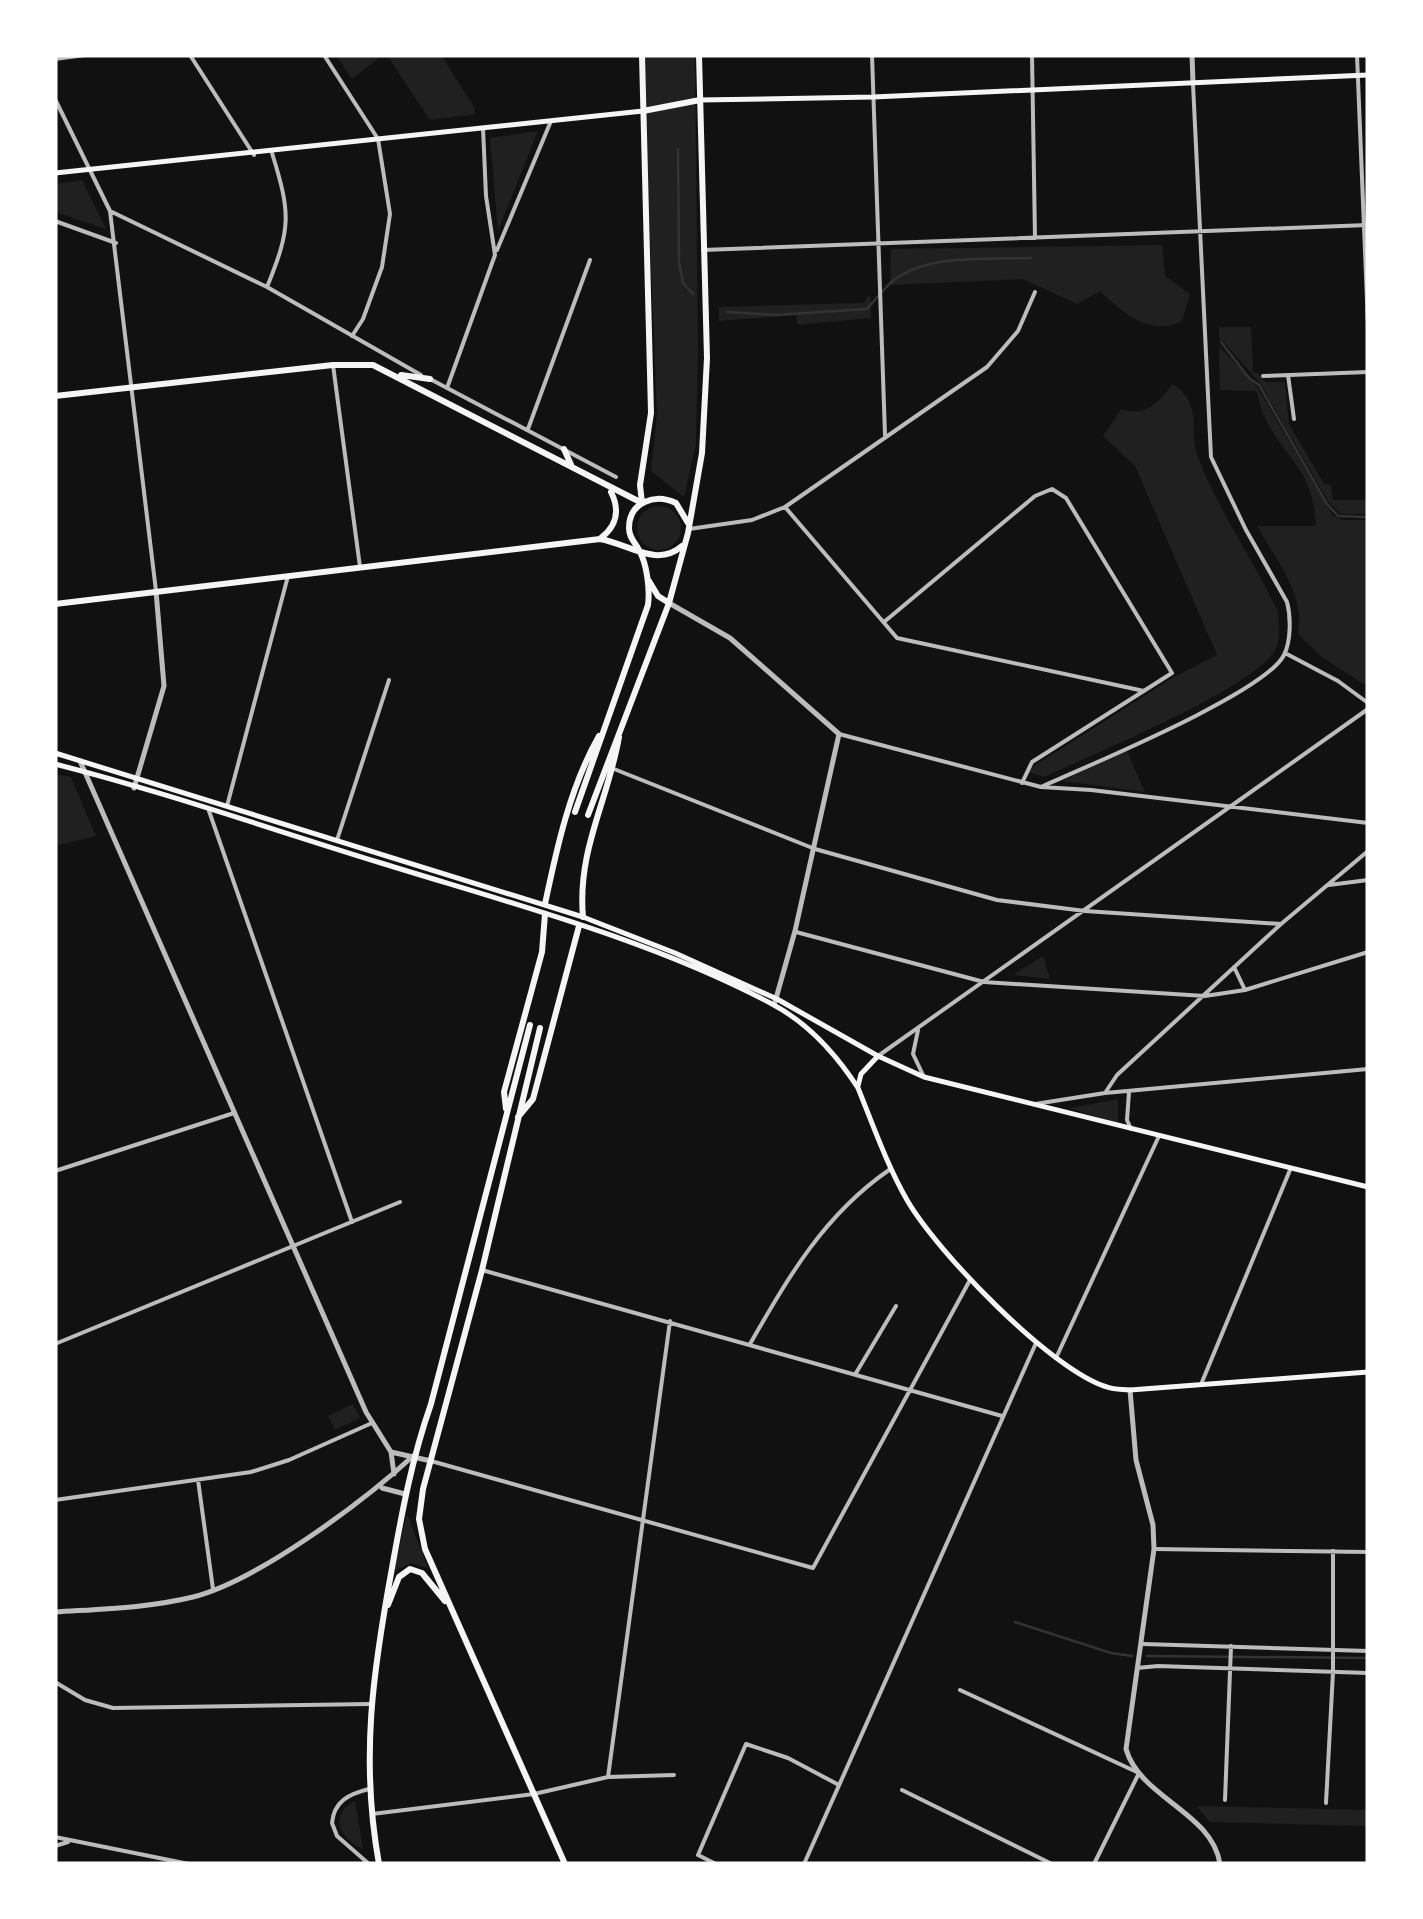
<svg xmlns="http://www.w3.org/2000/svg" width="1423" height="1919" viewBox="0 0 1423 1919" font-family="'Sofia Sans Condensed',sans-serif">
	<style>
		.green { fill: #202020 }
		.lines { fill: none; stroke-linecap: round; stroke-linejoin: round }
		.stream { stroke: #333; stroke-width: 2.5 }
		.minor { stroke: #bcbcbc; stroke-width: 4 }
		.tertiary { stroke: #bcbcbc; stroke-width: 5 }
		.secondary { stroke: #f5f5f5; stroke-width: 5 }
		.primary { stroke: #f5f5f5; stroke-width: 6 }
	</style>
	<rect width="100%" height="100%" fill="#111"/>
	<!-- green -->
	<path class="green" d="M336,55h47l-31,24z
		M387,55h54l33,52 1,7 -45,6z
		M643,55h52l3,296 -2,93 -12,53 -32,-25 -1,-4 6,-53z
		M538,131l-40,100 -8,-93z
		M82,180l24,49 -51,-17v-28z
		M1162,245l3,31 25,18 -8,27c-32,16 -59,-8 -82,-30l-23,13 -54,-25 -133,6 1,-36z
		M870,294l1,24 -74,7 -1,-10 -77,6v-14l145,-4z
		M1219,327h32l2,45 5,1 7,9h20l4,42 35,60 7,1 2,15h35v14h-27l-12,-11 -69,-120 -41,-46z
		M1219,346l38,41 76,129 10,4h25v167l-46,-30 -24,-23c8,-38 -23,-76 -41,-108h59c-3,-51 -21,-59 -46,-98 -7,-11 -10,-25 -14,-37l-36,-1z
		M1173,384c33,23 13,45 26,76 21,53 55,101 79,152 1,12 3,27 -3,38 -20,38 -186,106 -231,127l-15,-5 5,-6 140,-89 43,-22 -82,-189 -32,-30 18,-27c26,9 37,-7 52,-25z
		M637 528a22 22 0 1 1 44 0a22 22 0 1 1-44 0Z
		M1127,751l18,41 -83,-11z
		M55,774l16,3 25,59 -41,10z
		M1043,956l7,23 -37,-4z
		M1118,1099v25l-48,-16z
		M353,1404l7,14 -25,12 -7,-14z
		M407,1514l21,54 -17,-5 -17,8z
		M355,1801l8,48c-23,-9 -35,-35 -8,-48z
		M1196,1806l172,4v16l-158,-4z"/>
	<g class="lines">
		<!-- stream -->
		<path class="stream" d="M678,149l1,113 4,21 10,11
			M727,312l48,3 92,-6c8,-9 17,-21 27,-29 37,-27 93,-20 137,-22
			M1221,342l28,36 10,7 68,119 11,12 30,1
			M1015,1622l96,31 21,3
			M1147,1656l221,2"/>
		<!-- minor -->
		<path class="minor" d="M190,55l64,100
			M324,55l54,84 12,75 -8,53 -19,52 -11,17
			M872,55l13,380
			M1032,55l3,183
			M1357,55l11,270
			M55,59l30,-4
			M55,99l55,112 46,380
			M110,211l157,76 154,88
			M55,221l61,22
			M497,250l54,-129
			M703,250l665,-25
			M267,287c24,-59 24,-73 5,-134
			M333,365l27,202
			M1288,375l6,44
			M1263,376l105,-4
			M430,379l186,98
			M447,388l48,-133 -9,-59 -3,-68
			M528,429l62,-169
			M785,507l112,131 247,53
			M689,529l63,-9 33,-13 202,-140 31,-36 17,-39
			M884,622l151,-126 17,-7 14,9 106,175 -140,89 -10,21
			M1285,653l53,28 30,22
			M839,734l202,53 50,3 277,33
			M614,769l201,80 182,51 88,11 196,13
			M1041,787c46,-21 224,-94 243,-132 7,-14 7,-38 3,-53l-41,-72 -35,-73 -18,-373
			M227,806l61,-230
			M209,811l143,411
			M337,840l52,-160
			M1329,885l39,-5
			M796,932l188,50 221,14 40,-6 123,-38
			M1234,967l11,23
			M918,1030l-5,24 11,23
			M878,1056l490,-347
			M1129,1092l-2,28 4,9
			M1105,1093l12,-18 164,-151 87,-73
			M1035,1104l70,-11 263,-24
			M55,1171l179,-58
			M482,1270l520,146
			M55,1344l345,-142
			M750,1344c39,-68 74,-129 139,-174
			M1056,1358l103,-222
			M856,1373l40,-67
			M1202,1382l88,-212
			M431,1461l382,107 157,-288
			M198,1480l15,109
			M55,1500l196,-28 38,-12 83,-37
			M1154,1549l214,3
			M1143,1644l225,7
			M1137,1668l21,-2 210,7
			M55,1682l30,18 28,8 257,-4
			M960,1690l179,83 -45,91
			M608,1777l62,-456
			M902,1790l150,74
			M1225,1800l6,-154
			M1326,1803l7,-131v-121
			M372,1814l162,-20 74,-17 66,-2
			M55,1837l134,27
			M55,1846l13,-4
			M369,1864l-32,-28 -5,-13c2,-22 17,-29 37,-34
			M716,1864l-18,-9 48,-111 42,14 51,27
			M804,1864l232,-521"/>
		<!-- tertiary -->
		<path class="tertiary" d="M1192,55l1,28
			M669,603l61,35 109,96 -44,197 -20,71
			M80,761l286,651 25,40 3,22
			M134,788l30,-102 -8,-95
			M1130,1390l6,70 17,65 1,24 -28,200c14,49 86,63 94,115
			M391,1452l40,9
			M382,1488l23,6
			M55,1612c46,-3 93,-4 138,-15 64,-16 170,-95 220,-141"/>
		<!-- secondary -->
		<path class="secondary" d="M700,100l173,-3 495,-22
			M55,173l588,-62
			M55,753l528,164 92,36 102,46 101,57 46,21 444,110
			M55,764c110,28 218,66 326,99 129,40 271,77 391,141 36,19 64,50 86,84 15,37 29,77 49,112 30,52 144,170 200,187 8,3 15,2 23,3l238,-18
			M858,1086l3,-12 17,-18"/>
		<!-- primary -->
		<path class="primary" d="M643,111l57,-11
			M401,375l29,4
			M55,396l278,-31h40l269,138
			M564,449l8,18
			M642,503l-2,-18 11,-72 -9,-358
			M601,538c16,-12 19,-28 10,-46
			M649,581l9,15 11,7
			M55,604l545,-65c29,5 57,29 82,7
			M575,812l73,-207c2,-16 -1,-41 -9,-55 -4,-8 -10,-12 -10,-22 0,-26 26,-35 47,-25l12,20
			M588,815l81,-212 19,-70 14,-80 5,-95 -8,-303
			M545,904c12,-57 25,-117 54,-168
			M583,917c-6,-67 25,-116 36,-180
			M540,1028l-58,242 -59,219 -4,30 6,30 140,315
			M506,1109l-2,-17 38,-140 3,-38
			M518,1117l15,-18 46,-173
			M388,1605l11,-28 11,-8 12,4 23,28
			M379,1864c-19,-105 -6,-193 13,-296 10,-56 20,-110 39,-164l99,-379"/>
	</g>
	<!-- border -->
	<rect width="1423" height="1919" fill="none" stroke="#ffffff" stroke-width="115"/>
</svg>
